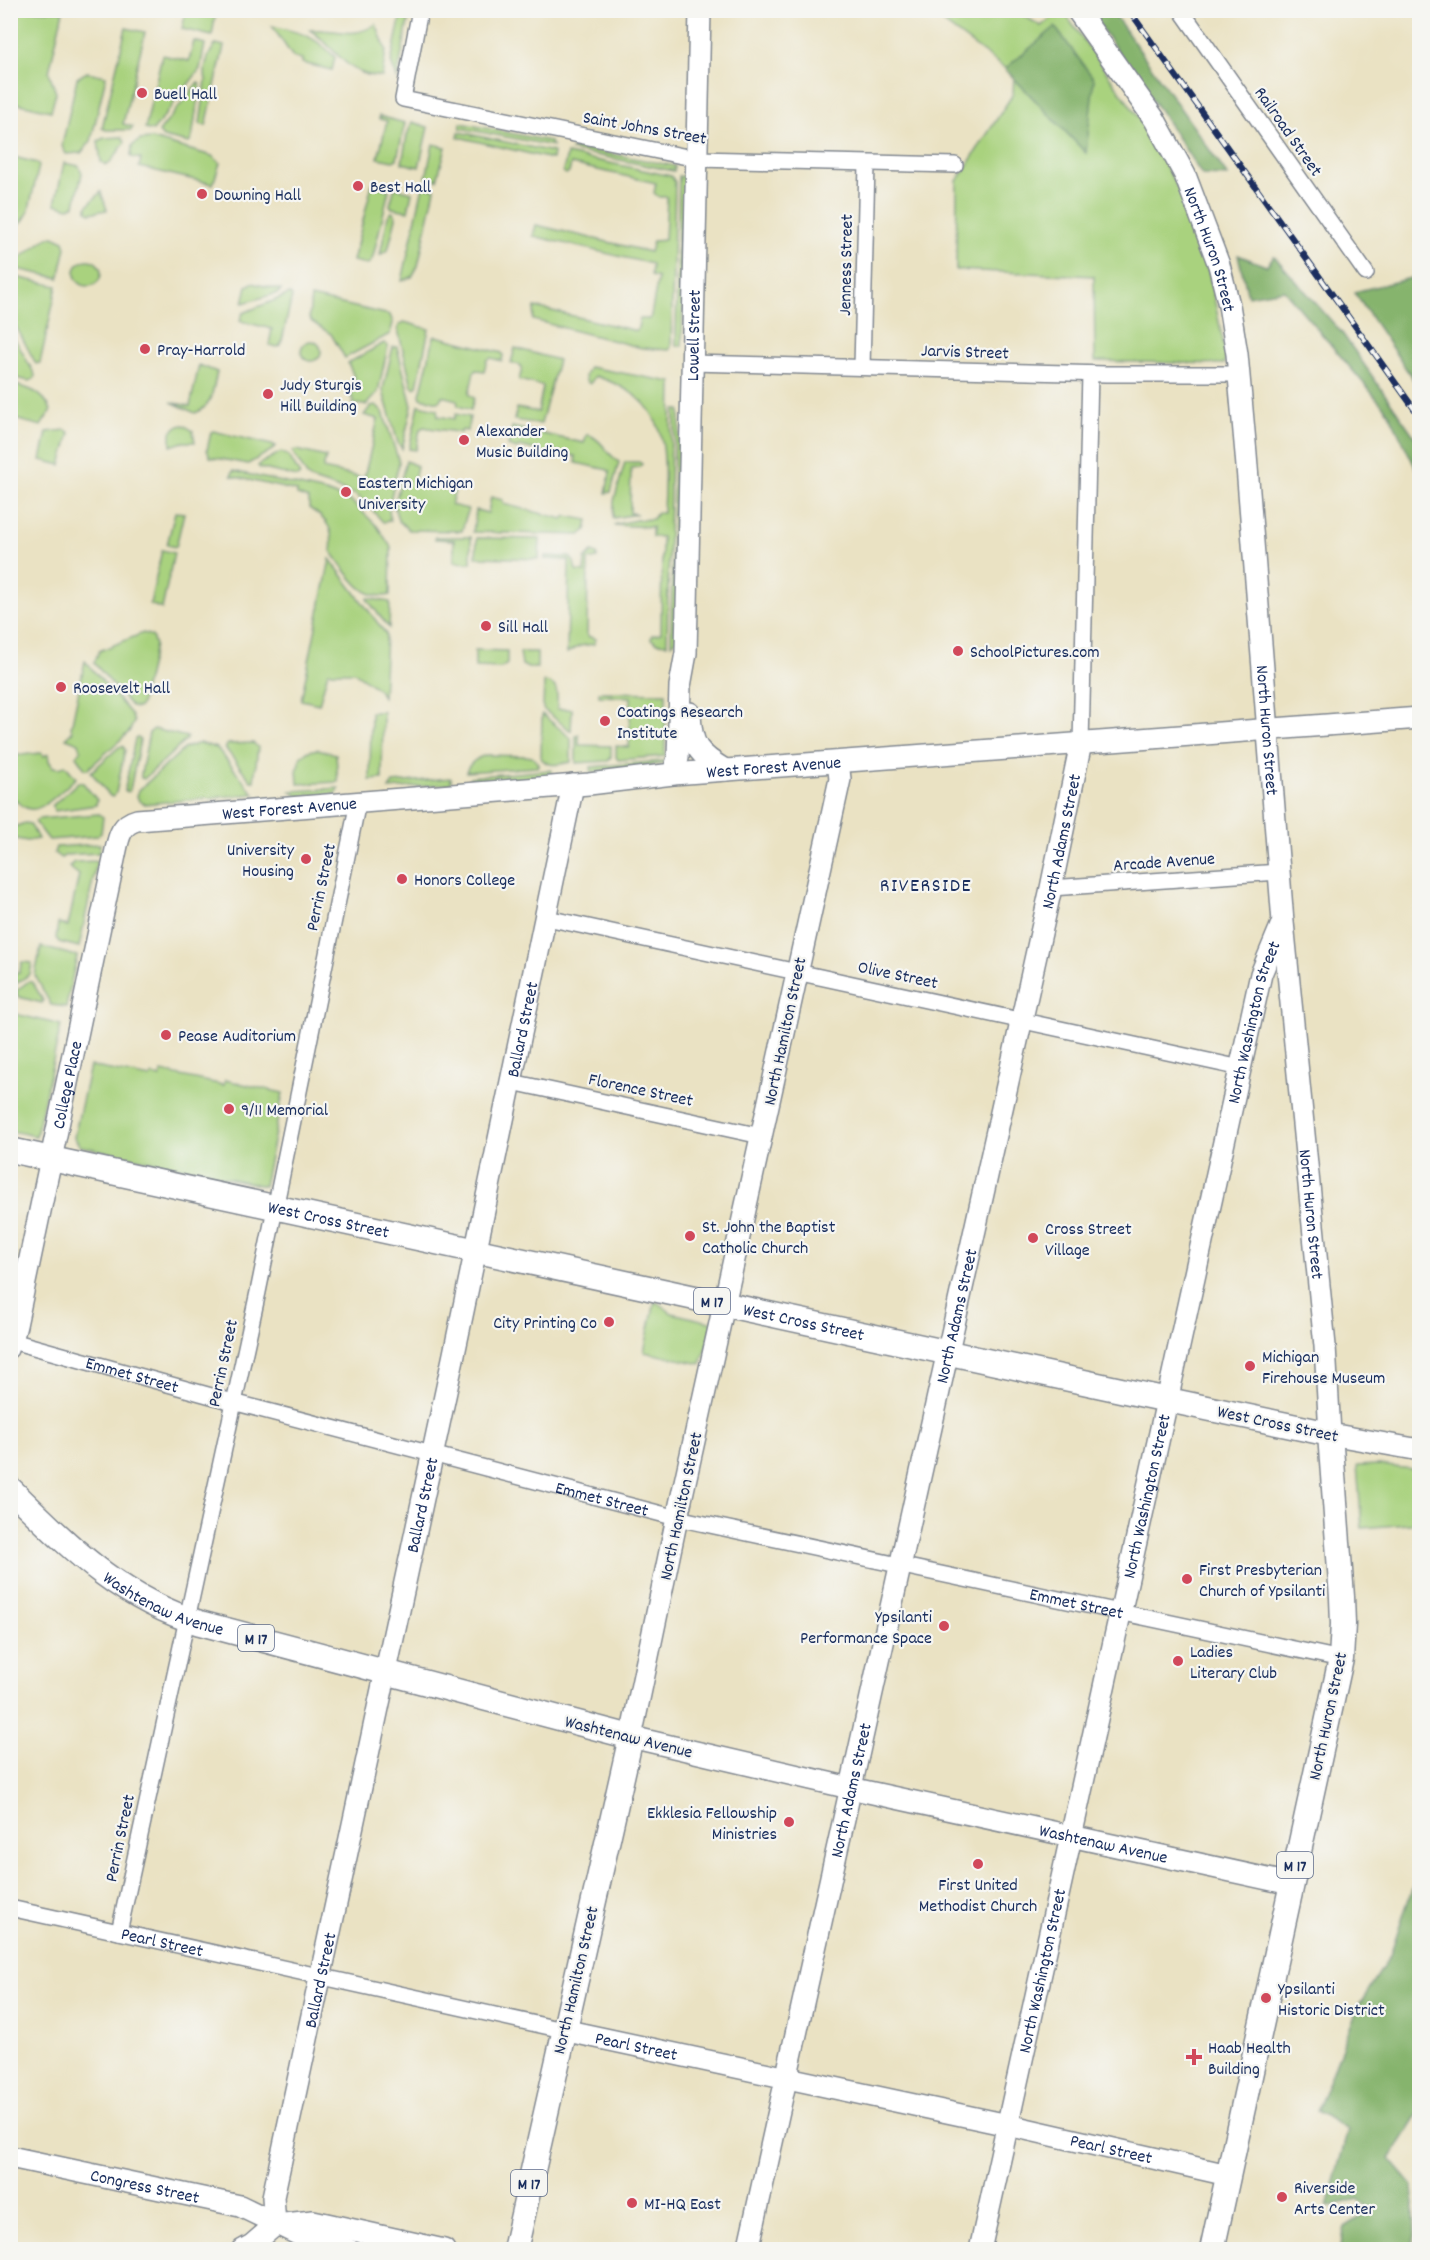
<svg xmlns="http://www.w3.org/2000/svg" width="1430" height="2260" viewBox="0 0 1430 2260" font-family="Dekko,sans-serif">
	<style>
		.green { fill: #a9d27e; stroke: #62806e; stroke-width: 1.5 }
		.forest { fill: #86b46d; stroke: #507266; stroke-width: 1.5 }
		.lines { fill: none; stroke-linecap: round; stroke-linejoin: round }
		.street-casing { stroke: #828890; stroke-width: 18 }
		.secondary-casing { stroke: #828890; stroke-width: 24 }
		.primary-casing { stroke: #828890; stroke-width: 27 }
		.street { stroke: #fff; stroke-width: 15 }
		.secondary { stroke: #fff; stroke-width: 21 }
		.primary { stroke: #fff; stroke-width: 24 }
		.rail-casing { stroke: #1b2f5e; stroke-width: 6 }
		.rail { stroke: #f6f6f2; stroke-width: 4; stroke-dasharray: 11; stroke-linecap: butt }
		.poi-dot { fill: #d1495b; stroke: #f6f6f2; stroke-width: 2 }
		.labels { text-anchor: middle; stroke-width: 4.5; stroke-linejoin: round; paint-order: stroke }
		.shield { fill: #f6f6f2; stroke: #5d6b8a; stroke-width: 1.5 }
		.shield-label { font-size: 16px; font-weight: bold; fill: #1b2f5e }
		.poi-label { font-size: 18px; fill: #1b2f5e; stroke: #f6f6f2; text-anchor: start }
		.street-label { font-size: 18px; fill: #1b2f5e; stroke: #f6f6f2 }
		.neighbourhood-label { font-size: 20px; letter-spacing: 1.5px; fill: #1b2f5e; stroke: #f6f6f2 }
	</style>
	<rect width="100%" height="100%" fill="#f6f6f2"/>
	<filter id="ink" filterUnits="userSpaceOnUse"><feTurbulence type="fractalNoise" baseFrequency=".0167" numOctaves="2"/><feDisplacementMap in="SourceGraphic" scale="12" xChannelSelector="R" yChannelSelector="G"/><feConvolveMatrix kernelMatrix="1 2 1 2 8 2 1 2 1" color-interpolation-filters="sRGB"/></filter>
	<filter id="wash" filterUnits="userSpaceOnUse"><feTurbulence type="fractalNoise" baseFrequency=".008" numOctaves="4" result="noise"/><feDisplacementMap in="SourceGraphic" scale="24" xChannelSelector="R" yChannelSelector="G"/><feGaussianBlur stdDeviation="1.35" result="paint"/><feColorMatrix in="noise" values="0 0 0 0 0 0 0 0 0 0 0 0 0 0 0 0 0 1.4 0 .05"/><feComposite in="paint" operator="in"/></filter>
	<g filter="url(#wash)">
		<rect width="100%" height="100%" fill="#eae2c3"/>
		<!-- green -->
		<path class="green" d="M11,10l52,1 -14,61 7,21 -5,18 -40,-9z
			M926,10l90,1 25,15 18,-15h4l86,121 33,65 27,76 17,83 -2,8 -129,-3 -1,-85 -138,-6 1,-89 56,-87 1,-19z
			M186,11h30l-4,25 -30,-7z
			M402,11h8l-13,68 -6,-17z
			M376,24l10,26 -4,27c-6,-1 -14,-1 -20,-4 -20,-8 -33,-31 -52,-43 26,-3 41,11 66,-6z
			M272,26c30,7 40,8 63,31l-3,13 -30,-7v-4l-9,-2z
			M126,28l19,4 -22,92 10,3 -2,3h-25l-4,-2z
			M194,41l11,3 -5,25 -47,62 -8,-2 17,-74 27,6z
			M216,44l8,2 -18,80 -6,-2 6,-44c-3,-13 2,-26 10,-36z
			M87,72l19,4 -15,65 -10,12 -15,1 -4,-8 15,-68z
			M198,82l2,3 -8,53 -3,5 -26,-6 -4,-5z
			M379,116l26,7 -8,36 -4,2 -15,-3 9,-37 -8,-2z
			M412,122l16,5 -9,40 -17,-4 5,-28z
			M461,123l83,17 5,1 4,5 -93,-18z
			M459,132l94,20 -1,7 -94,-22z
			M122,137l3,4 -1,3 -14,19 -3,2 -6,-3 -3,-21 6,-3z
			M152,139l60,17 8,7 -7,21 -74,-17 2,-8 -10,-2 1,-11 8,-6z
			M433,144l13,3 -9,33 -11,-2z
			M576,147l99,19 -1,5 -103,-21z
			M567,154l104,22 4,6 -4,165 -2,3 -27,-2 -109,-28 2,-13 102,24 3,-12h10l1,-4 7,-37 -7,-2 1,-12 -119,-28 3,-11 114,27 3,-11 12,-1 2,-43h-8l-5,-4 2,-10 -85,-19 -2,9 -3,1 -3,-2z
			M14,157l23,6 2,3 -11,47 -5,8 -12,9v-70z
			M64,163l15,3 3,7 -7,32 -6,3 -14,-4z
			M679,176l6,1 -3,169h-6v-5z
			M372,184l17,6 -16,67 -3,6 -4,1 -13,-3z
			M423,186l12,3 -17,77 -6,11 -10,4z
			M397,188l15,4 -4,19 -16,-3 -2,-3 4,-15z
			M101,192l6,18 -17,3 -3,-2v-5z
			M392,212l3,2 1,4 -8,32 -8,5 8,-39z
			M53,236l11,5 2,6 -7,31 -47,-10v-4l34,-25z
			M75 273a13 13 0 1 1 26 0a13 13 0 1 1-26 0Z
			M11,276l46,10 -17,77 -4,1 -25,-47z
			M252,283l29,7 -3,3 -35,10 4,-17z
			M290,294l2,2 -11,49 -4,2 -8,-2 3,-16 -32,-8 3,-8z
			M311,297l79,18 3,8 -3,11 -45,24 -14,-24 -19,-12 -3,-4z
			M404,322l25,7 -12,57 -3,2 -2,-2 -14,-56 1,-5z
			M10,330l25,45 -1,4 -5,2 -18,-4z
			M436,336l66,17 1,2 -1,6 -11,-3 -4,2 -3,11 -7,-1 -3,2 -5,22 5,4 -3,12 -13,-4 -1,-6 -15,-4 -3,6 -18,-4 -1,-3 14,-58z
			M301 351a10 10 0 1 1 20 0a10 10 0 1 1-20 0Z
			M384,343l4,3 -10,46 -12,13 -13,-1 1,-5 -3,-1 4,-19 -7,-16z
			M393,347h4l15,59 -10,43 -4,-6 -14,-48 -1,-6z
			M515,348l43,12 -17,64 -27,-4 3,-12 21,4 5,-26 -24,-6 3,-11 -2,-4 -9,-2z
			M199,365l18,7c-4,16 -4,35 -22,41l-24,-11 19,4z
			M589,367l83,15 -5,262 -10,-1 -6,-4 1,-4 9,-2 1,-96h-10v-10l-39,-2 23,-5 17,-1 4,-6h6c3,-68 8,-113 -68,-137l-5,8 -4,-3 -1,-5z
			M11,384c18,4 32,8 40,26l-10,16 -30,-8z
			M376,405l7,7 16,50 -10,44 1,15 -7,1 -19,-21 -10,-7 -41,-14 -6,-4 -15,-25 5,-1 29,7 -3,12 41,9 14,-59 -14,-4 7,-9z
			M419,405l18,4 1,7 16,3 2,-5 14,3 -3,14 -5,-1 -1,3c-13,-3 -24,-3 -37,-6l-4,2 -4,21 -7,-1z
			M675,410h5l-3,230 -6,4z
			M184,425l9,6 2,11h-12l-12,4v-14l7,-6z
			M512,427l72,16 3,-9c15,5 19,19 32,28l-8,30 -5,1 4,-20 -2,-3 -32,-7 -1,-7 -22,-5 -4,5 -8,-2 -2,-3 -19,-5 -3,3 -9,-3z
			M66,430l4,3 -9,32 -20,-5 6,-28z
			M213,431l63,15 -2,3 -26,15 -38,-7 -3,-7 4,-18z
			M281,452l8,4 11,19 -3,2 -37,-9 -2,-2 3,-3z
			M406,461l11,5 -3,15 41,9 -4,15 17,4 -6,22 -53,-1 -11,-10 -4,-14z
			M625,462h14l3,2 -3,3 -8,1 -1,45 7,1 -24,4 1,-17z
			M233,471l93,21 26,10 25,24 14,21 -1,48c-29,7 -44,-25 -59,-44 3,-22 -3,-31 -22,-43v-9l-12,-4v-4l-66,-15z
			M491,497l12,3v4l60,15 3,-3 22,4 -2,10 -6,5 -107,-3 3,-22 12,3z
			M175,512l9,1 -8,34 -9,-2z
			M435,537h36v26l-17,-1v-22l-19,-1z
			M477,538l63,1 -1,20 -63,-2z
			M162,550l12,3 -12,56 -12,-5z
			M592,552l5,2v4l-9,2 -1,76 9,3 -2,5 -14,2 -13,7 2,-93 -24,-1v-3l25,1 4,5 2,9 8,1 1,-13z
			M330,559l56,75 -3,63 -4,-7 -25,-18h-26l-9,32 -18,-4z
			M368,598l22,4 -1,26 -22,-29z
			M143,633l9,3 3,9 -14,60 -3,3 -6,-1 -38,-44 5,-12z
			M475,650l32,1v13l-6,4 -26,-1z
			M520,652h17v16h-9l-6,-3z
			M85,661l46,53 3,8 -5,10 -41,37h-3l-9,-13 5,-5 -2,-8 -13,-5 7,-7 -2,-3z
			M544,682c16,1 13,14 13,27h15l-1,22 -28,-22z
			M599,692l67,1 -1,63 -47,4 -2,-3v-11l13,1 2,-50 -32,-1z
			M371,712h12l-1,67 -12,1z
			M542,714l29,24v24c-12,2 -22,6 -30,-4z
			M154,729l33,8 -1,3 -42,39 -3,-1v-4l8,-41z
			M579,735v10l32,1v11l-3,4 -32,2v-27z
			M137,737l3,3 -10,50 -2,2 -3,-1v-3l10,-49z
			M200,743l17,5 37,46 -110,10 -5,-3 -2,-5 2,-6 46,-42z
			M253,743l5,4 -4,34h-3l-26,-33 3,-4z
			M123,746l2,4 -9,43 -3,4 -3,-1 -19,-24 28,-25z
			M318,749l18,5 2,28 -40,2 -1,-15 4,-13 8,-5z
			M41,753l3,3 4,-2 1,7 4,6 7,1 5,-3 11,13c-10,8 -33,34 -46,31 -8,-1 -14,-9 -19,-13v-40z
			M486,755l40,1 6,1 7,7 -2,3 -71,5c2,-8 12,-15 20,-17z
			M665,761l-3,3 -71,8v-5z
			M551,770v6l-81,7v-6z
			M451,778v6l-62,5 4,-6z
			M78,782l5,1 14,17 -1,5 -41,6 -3,-5z
			M339,788l-4,6 -37,2 -7,-5z
			M99,814l4,3 -2,16 -4,3 -48,4 -14,-18 3,-3z
			M25,823l5,1 8,15 -11,2 -16,-3v-10z
			M100,844l-1,9 -33,2 -5,3 -7,-5 2,-6z
			M97,861l-18,86 -20,-5 -3,-4 2,-15 10,3 11,-51 -10,-8 5,-5z
			M41,947l36,9 -11,51 -15,-2 -16,-30z
			M22,962l10,1 -2,11 -19,13v-15l8,1z
			M29,981l4,2 10,17 -1,3 -23,-6 -2,-2v-5z
			M11,1013l50,12 -25,111 -25,-5z
			M90,1066l60,12 2,-3 8,2 2,-5 62,13 1,-5 58,13 -19,93 -184,-40 -6,-9z
			M655,1301l17,12 42,10 -13,41 -57,-12z
			M1379,1465l40,5v53l-57,5 -5,-62z"/>
		<!-- forest -->
		<path class="forest" d="M1089,11h23l116,165 -26,-1 -41,-63z
			M1055,27l39,52 -8,74 -81,-84z
			M1238,255l28,11 8,-10 68,77 77,110v32l-30,-62 -105,-123 -36,6z
			M1419,276h1l-1,112 -65,-96z
			M1419,1848v265l-29,46 23,27 2,50 -4,13h-71l5,-22 27,-17 -14,-11 -31,8 21,-77 -31,-19 41,-104 32,-51 26,-79z"/>
	</g>
	<g filter="url(#ink)">
		<g class="lines">
			<defs>
				<g id="street">
					<path d="M420,10l-17,89 294,60 258,6"/>
					<path d="M1181,10l185,263"/>
					<path d="M691,363l415,11h133"/>
					<path d="M862,367l5,-203"/>
					<path d="M1081,743l9,-369"/>
					<path d="M1051,888l229,-16"/>
					<path d="M547,918l694,150"/>
					<path d="M512,1082l249,54"/>
					<path id="s1" d="M10,1350l2,-9 221,61 444,116 664,141"/>
					<path id="s2" d="M10,1908l553,122"/>
					<path d="M119,1932l139,-640 100,-490"/>
				</g>
				<g id="secondary">
					<path id="s3" d="M1077,10l78,110 30,55 34,90 10,40 8,49 9,100 37,468 42,424 5,88 90,16"/>
					<path d="M690,713c1,33 8,41 35,57"/>
					<path id="s4" d="M838,762l2,17 -163,739 -46,219 219,51 441,96"/>
					<path id="s5" d="M673,774l5,-16 2,-72 6,-33 14,-643"/>
					<path id="s6" d="M10,1341h2l4,-16 100,-475c3,-15 6,-26 21,-30l452,-36 84,-10 747,-56"/>
					<path id="s7" d="M563,2030l445,95 220,50"/>
					<path id="s8" d="M10,2157l230,49 70,34 39,10"/>
					<path id="s9" d="M275,2225l-2,-28 181,-843 119,-569"/>
					<path d="M243,2250l9,-5 23,-20 38,-4 131,29"/>
					<path id="s10" d="M748,2250l303,-1362 30,-145"/>
					<path id="s11" d="M980,2250l281,-1276 20,-48"/>
				</g>
				<g id="primary">
					<path id="s12" d="M10,1150l1120,242 200,42 12,163 1,27 -2,35 -129,591"/>
					<path id="s13" d="M10,1489c60,58 108,109 190,134l431,114 -116,513"/>
				</g>
			</defs>
			<!-- street casing -->
			<use href="#street" class="street-casing"/>
			<!-- secondary casing -->
			<use href="#secondary" class="secondary-casing"/>
			<!-- primary casing -->
			<use href="#primary" class="primary-casing"/>
			<!-- street -->
			<use href="#street" class="street"/>
			<!-- secondary -->
			<use href="#secondary" class="secondary"/>
			<!-- primary -->
			<use href="#primary" class="primary"/>
			<defs>
				<path id="rail" d="M1129,10l291,407"/>
			</defs>
			<!-- rail casing -->
			<use href="#rail" class="rail-casing"/>
			<!-- rail -->
			<use href="#rail" class="rail"/>
		</g>
	</g>
	<!-- markers -->
	<g class="poi-dot">
		<circle cx="142" cy="93" r="6"/>
		<circle cx="358" cy="186" r="6"/>
		<circle cx="202" cy="194" r="6"/>
		<circle cx="145" cy="349" r="6"/>
		<circle cx="268" cy="394" r="6"/>
		<circle cx="464" cy="440" r="6"/>
		<circle cx="346" cy="492" r="6"/>
		<circle cx="486" cy="626" r="6"/>
		<circle cx="958" cy="651" r="6"/>
		<circle cx="61" cy="687" r="6"/>
		<circle cx="605" cy="721" r="6"/>
		<circle cx="306" cy="859" r="6"/>
		<circle cx="402" cy="879" r="6"/>
		<circle cx="166" cy="1035" r="6"/>
		<circle cx="229" cy="1109" r="6"/>
		<circle cx="690" cy="1236" r="6"/>
		<circle cx="1033" cy="1238" r="6"/>
		<circle cx="609" cy="1322" r="6"/>
		<circle cx="1250" cy="1366" r="6"/>
		<circle cx="1187" cy="1579" r="6"/>
		<circle cx="944" cy="1626" r="6"/>
		<circle cx="1178" cy="1661" r="6"/>
		<circle cx="789" cy="1822" r="6"/>
		<circle cx="978" cy="1864" r="6"/>
		<circle cx="1266" cy="1998" r="6"/>
		<path d="M1191 2048h6v6h6v6h-6v6h-6v-6h-6v-6h6z"/>
		<circle cx="1282" cy="2197" r="6"/>
		<circle cx="632" cy="2203" r="6"/>
	</g>
	<g class="labels">
		<!-- shield labels -->
		<g class="shield">
			<rect x="694" y="1288" width="36" height="26" rx="4.5"/>
			<rect x="238" y="1625" width="36" height="26" rx="4.5"/>
			<rect x="1277" y="1852" width="36" height="26" rx="4.5"/>
			<rect x="511" y="2170" width="36" height="26" rx="4.5"/>
		</g>
		<g class="shield-label">
			<text x="712" y="1307">M 17</text>
			<text x="256" y="1644">M 17</text>
			<text x="1295" y="1871">M 17</text>
			<text x="529" y="2189">M 17</text>
		</g>
		<!-- poi labels -->
		<g class="poi-label">
			<text x="154" y="99">Buell Hall</text>
			<text x="370" y="192">Best Hall</text>
			<text x="214" y="200">Downing Hall</text>
			<text x="157" y="355">Pray-Harrold</text>
			<text x="280" y="390">Judy Sturgis<tspan x="280" dy="21">Hill Building</tspan></text>
			<text x="476" y="436">Alexander<tspan x="476" dy="21">Music Building</tspan></text>
			<text x="358" y="488">Eastern Michigan<tspan x="358" dy="21">University</tspan></text>
			<text x="498" y="632">Sill Hall</text>
			<text x="970" y="657">SchoolPictures.com</text>
			<text x="73" y="693">Roosevelt Hall</text>
			<text x="617" y="717">Coatings Research<tspan x="617" dy="21">Institute</tspan></text>
			<text x="294" y="855" text-anchor="end">University<tspan x="294" dy="21">Housing</tspan></text>
			<text x="414" y="885">Honors College</text>
			<text x="178" y="1041">Pease Auditorium</text>
			<text x="241" y="1115">9/11 Memorial</text>
			<text x="702" y="1232">St. John the Baptist<tspan x="702" dy="21">Catholic Church</tspan></text>
			<text x="1045" y="1234">Cross Street<tspan x="1045" dy="21">Village</tspan></text>
			<text x="597" y="1328" text-anchor="end">City Printing Co</text>
			<text x="1262" y="1362">Michigan<tspan x="1262" dy="21">Firehouse Museum</tspan></text>
			<text x="1199" y="1575">First Presbyterian<tspan x="1199" dy="21">Church of Ypsilanti</tspan></text>
			<text x="932" y="1622" text-anchor="end">Ypsilanti<tspan x="932" dy="21">Performance Space</tspan></text>
			<text x="1190" y="1657">Ladies<tspan x="1190" dy="21">Literary Club</tspan></text>
			<text x="777" y="1818" text-anchor="end">Ekklesia Fellowship<tspan x="777" dy="21">Ministries</tspan></text>
			<text x="978" y="1890" text-anchor="middle">First United<tspan x="978" dy="21">Methodist Church</tspan></text>
			<text x="1278" y="1994">Ypsilanti<tspan x="1278" dy="21">Historic District</tspan></text>
			<text x="1208" y="2053">Haab Health<tspan x="1208" dy="21">Building</tspan></text>
			<text x="1294" y="2193">Riverside<tspan x="1294" dy="21">Arts Center</tspan></text>
			<text x="644" y="2209">MI-HQ East</text>
		</g>
		<!-- street labels -->
		<g class="street-label">
			<text transform="translate(645 127) rotate(10)" y="6">Saint Johns Street</text>
			<text transform="translate(1289 131) rotate(55)" y="6">Railroad Street</text>
			<text dy="6" stroke="none"><textPath href="#s3" startOffset="276">North Huron Street</textPath></text>
			<text transform="translate(845 265) rotate(-89)" y="6">Jenness Street</text>
			<text dy="6" stroke="none"><textPath href="#s5" startOffset="440">Lowell Street</textPath></text>
			<text transform="translate(965 351) rotate(2)" y="6">Jarvis Street</text>
			<text dy="6" stroke="none"><textPath href="#s3" startOffset="762">North Huron Street</textPath></text>
			<text dy="6" stroke="none"><textPath href="#s6" startOffset="1182">West Forest Avenue</textPath></text>
			<text dy="6" stroke="none"><textPath href="#s6" startOffset="696">West Forest Avenue</textPath></text>
			<text dy="6" stroke="none"><textPath href="#s10" startOffset="1443">North Adams Street</textPath></text>
			<text transform="translate(1164 861) rotate(-4)" y="6">Arcade Avenue</text>
			<text transform="translate(320 887) rotate(-78)" y="6">Perrin Street</text>
			<text transform="translate(898 974) rotate(12)" y="6">Olive Street</text>
			<text dy="6" stroke="none"><textPath href="#s11" startOffset="1258">North Washington Street</textPath></text>
			<text dy="6" stroke="none"><textPath href="#s9" startOffset="1222">Ballard Street</textPath></text>
			<text transform="translate(784 1031) rotate(-78)" y="6">North Hamilton Street</text>
			<text dy="6" stroke="none"><textPath href="#s6" startOffset="264">College Place</textPath></text>
			<text transform="translate(641 1089) rotate(12)" y="6">Florence Street</text>
			<text dy="6" stroke="none"><textPath href="#s3" startOffset="1248">North Huron Street</textPath></text>
			<text dy="6" stroke="none"><textPath href="#s12" startOffset="326">West Cross Street</textPath></text>
			<text dy="6" stroke="none"><textPath href="#s10" startOffset="957">North Adams Street</textPath></text>
			<text dy="6" stroke="none"><textPath href="#s12" startOffset="812">West Cross Street</textPath></text>
			<text transform="translate(222 1363) rotate(-78)" y="6">Perrin Street</text>
			<text dy="6" stroke="none"><textPath href="#s1" startOffset="134">Emmet Street</textPath></text>
			<text transform="translate(1278 1423) rotate(12)" y="6">West Cross Street</text>
			<text dy="6" stroke="none"><textPath href="#s11" startOffset="772">North Washington Street</textPath></text>
			<text dy="6" stroke="none"><textPath href="#s1" startOffset="620">Emmet Street</textPath></text>
			<text dy="6" stroke="none"><textPath href="#s9" startOffset="736">Ballard Street</textPath></text>
			<text transform="translate(680 1506) rotate(-78)" y="6">North Hamilton Street</text>
			<text dy="6" stroke="none"><textPath href="#s13" startOffset="194">Washtenaw Avenue</textPath></text>
			<text dy="6" stroke="none"><textPath href="#s1" startOffset="1106">Emmet Street</textPath></text>
			<text transform="translate(1327 1716) rotate(-78)" y="6">North Huron Street</text>
			<text transform="translate(629 1736) rotate(14)" y="6">Washtenaw Avenue</text>
			<text dy="6" stroke="none"><textPath href="#s10" startOffset="471">North Adams Street</textPath></text>
			<text transform="translate(119 1838) rotate(-78)" y="6">Perrin Street</text>
			<text dy="6" stroke="none"><textPath href="#s4" startOffset="1482">Washtenaw Avenue</textPath></text>
			<text dy="6" stroke="none"><textPath href="#s2" startOffset="156">Pearl Street</textPath></text>
			<text dy="6" stroke="none"><textPath href="#s11" startOffset="286">North Washington Street</textPath></text>
			<text dy="6" stroke="none"><textPath href="#s9" startOffset="250">Ballard Street</textPath></text>
			<text transform="translate(575 1980) rotate(-77)" y="6">North Hamilton Street</text>
			<text dy="6" stroke="none"><textPath href="#s7" startOffset="75">Pearl Street</textPath></text>
			<text dy="6" stroke="none"><textPath href="#s7" startOffset="561">Pearl Street</textPath></text>
			<text dy="6" stroke="none"><textPath href="#s8" startOffset="138">Congress Street</textPath></text>
		</g>
		<!-- neighbourhood labels -->
		<g class="neighbourhood-label">
			<text x="926" y="891">RIVERSIDE</text>
		</g>
	</g>
	<!-- margin -->
	<rect width="1430" height="2260" fill="none" stroke="#f6f6f2" stroke-width="36"/>
</svg>
